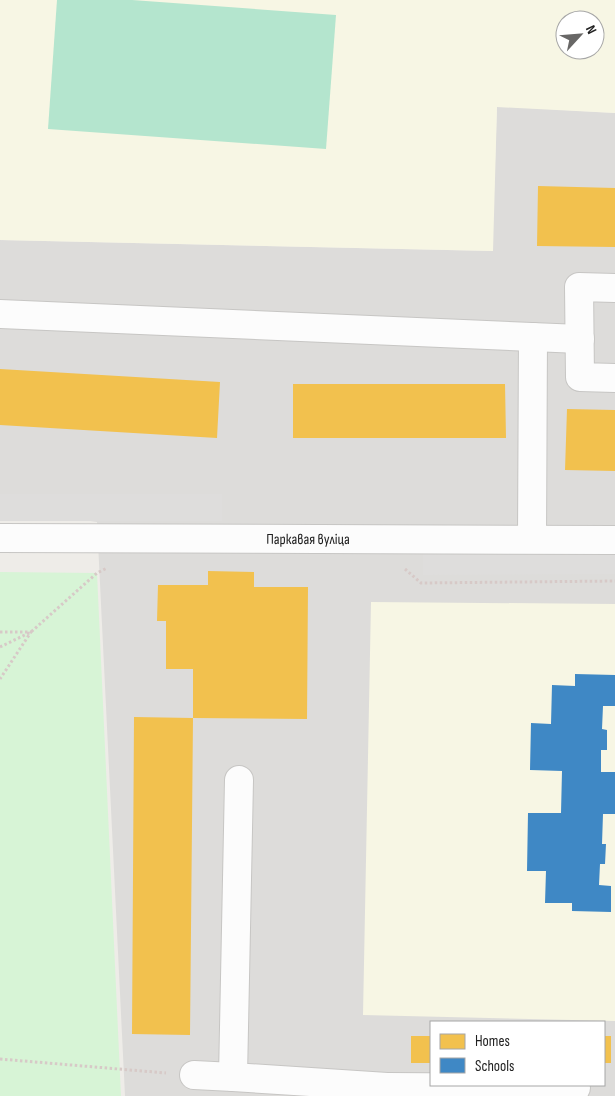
<svg xmlns="http://www.w3.org/2000/svg" width="615" height="1096" viewBox="0 0 615 1096" font-family="'Sofia Sans Condensed',sans-serif">
	<style>
		.residential { fill: #dddcda; fill-rule: evenodd }
		.education { fill: #f7f6e4; fill-rule: evenodd }
		.park { fill: #d7f4d6 }
		.pitch { fill: #b4e5ce }
		.parking { fill: #dedddc }
		.homes { fill: #f2c14e }
		.schools { fill: #3f88c5 }
		.lines { fill: none; stroke-linecap: round; stroke-linejoin: round }
		.minor-casing { stroke: #c7c6c4; stroke-width: 30 }
		.path { stroke: #d7c9c7; stroke-width: 3; stroke-dasharray: 2.5 2.5; stroke-linecap: butt }
		.minor { stroke: #fcfcfc; stroke-width: 28 }
		.labels { text-anchor: middle; stroke-width: 5; stroke-linejoin: round; paint-order: stroke }
		.street-label { font-size: 15px; fill: #202020; stroke: #fff }
	</style>
	<rect width="100%" height="100%" fill="#eeece8"/>
	<!-- residential -->
	<path class="residential" d="M497,106l118,7v983h-490l-28,-574 -97,-14v-268l492,11zM431,1022h173v63h-173z"/>
	<!-- education -->
	<path class="education" d="M0,0h615v113l-118,-6 -4,144 -493,-11zM565,20h30v30h-30z
		M371,602l244,2v417l-252,-6z"/>
	<!-- park -->
	<path class="park" d="M0,572l97,1 24,523h-121z"/>
	<!-- pitch -->
	<path class="pitch" d="M57,0h75l204,15 -10,134 -278,-20z"/>
	<!-- parking -->
	<path class="parking" d="M0,494h222v27h-222z
		M615,551v23l-192,1v-23z"/>
	<!-- homes -->
	<path class="homes" d="M538,186l77,2v59l-78,-1z
		M0,369l220,13 -3,56 -217,-13z
		M293,384h212l1,54h-213z
		M567,409l48,1v61l-50,-1z
		M208,571l46,1v15h54l-1,132 -114,-1v-49h-27v-48h-9l1,-36h50z
		M134,717l59,1 -3,317 -58,-1z
		M411,1036h20v27h-20z
		M604,1036h7v27h-7z"/>
	<!-- schools -->
	<path class="schools" d="M575,674l40,1v31h-12l-1,23 5,1v20h-6v22h14v42h-12l-1,30h4l-1,20h-5l-1,21 12,1v26l-39,-1v-8h-27l1,-32h-19l1,-58h33l1,-42 -32,-1 1,-47 20,1 1,-39 23,1z"/>
	<g class="lines">
		<defs>
			<g id="minor">
				<path d="M615,288l-36,-1 1,90 35,1"/>
				<path d="M0,314l580,25"/>
				<path id="s1" d="M0,538l615,2"/>
				<path d="M532,539l1,-202"/>
				<path d="M239,780l-6,297 154,10v9"/>
				<path d="M194,1075l39,2"/>
				<path d="M387,1087l189,1"/>
			</g>
		</defs>
		<!-- minor casing -->
		<use href="#minor" class="minor-casing"/>
		<!-- path -->
		<path class="path" d="M405,569l16,14 194,-2
			M0,632h31l-31,47
			M0,647l31,-15 66,-59 10,-5
			M0,1059l166,14"/>
		<!-- minor -->
		<use href="#minor" class="minor"/>
	</g>
	<g class="labels">
		<!-- street labels -->
		<g class="street-label">
			<text dy="5" stroke="none"><textPath href="#s1" startOffset="308">Паркавая вуліца</textPath></text>
		</g>
	</g>
	<!-- legend -->
	<rect x="430" y="1021" width="175" height="65" fill="#ffffff" stroke="#a6a6a6"/>
	<rect x="440" y="1034" width="25" height="15" fill="#f2c14e" stroke="#a6a6a6"/>
	<text x="475" y="1046" font-size="15" fill="#202020">Homes</text>
	<rect x="440" y="1058" width="25" height="15" fill="#3f88c5" stroke="#a6a6a6"/>
	<text x="475" y="1071" font-size="15" fill="#202020">Schools</text>
	<!-- north arrow -->
	<g transform="translate(580 35) rotate(64)"><circle r="24" fill="#ffffff" stroke="#a6a6a6"/>
	<path d="M0-4L9 19L0 12L-9 19Z" fill="#686766"/>
	<text y="-8" font-size="14" font-weight="bold" text-anchor="middle" fill="#202020">N</text>
	</g>
</svg>
